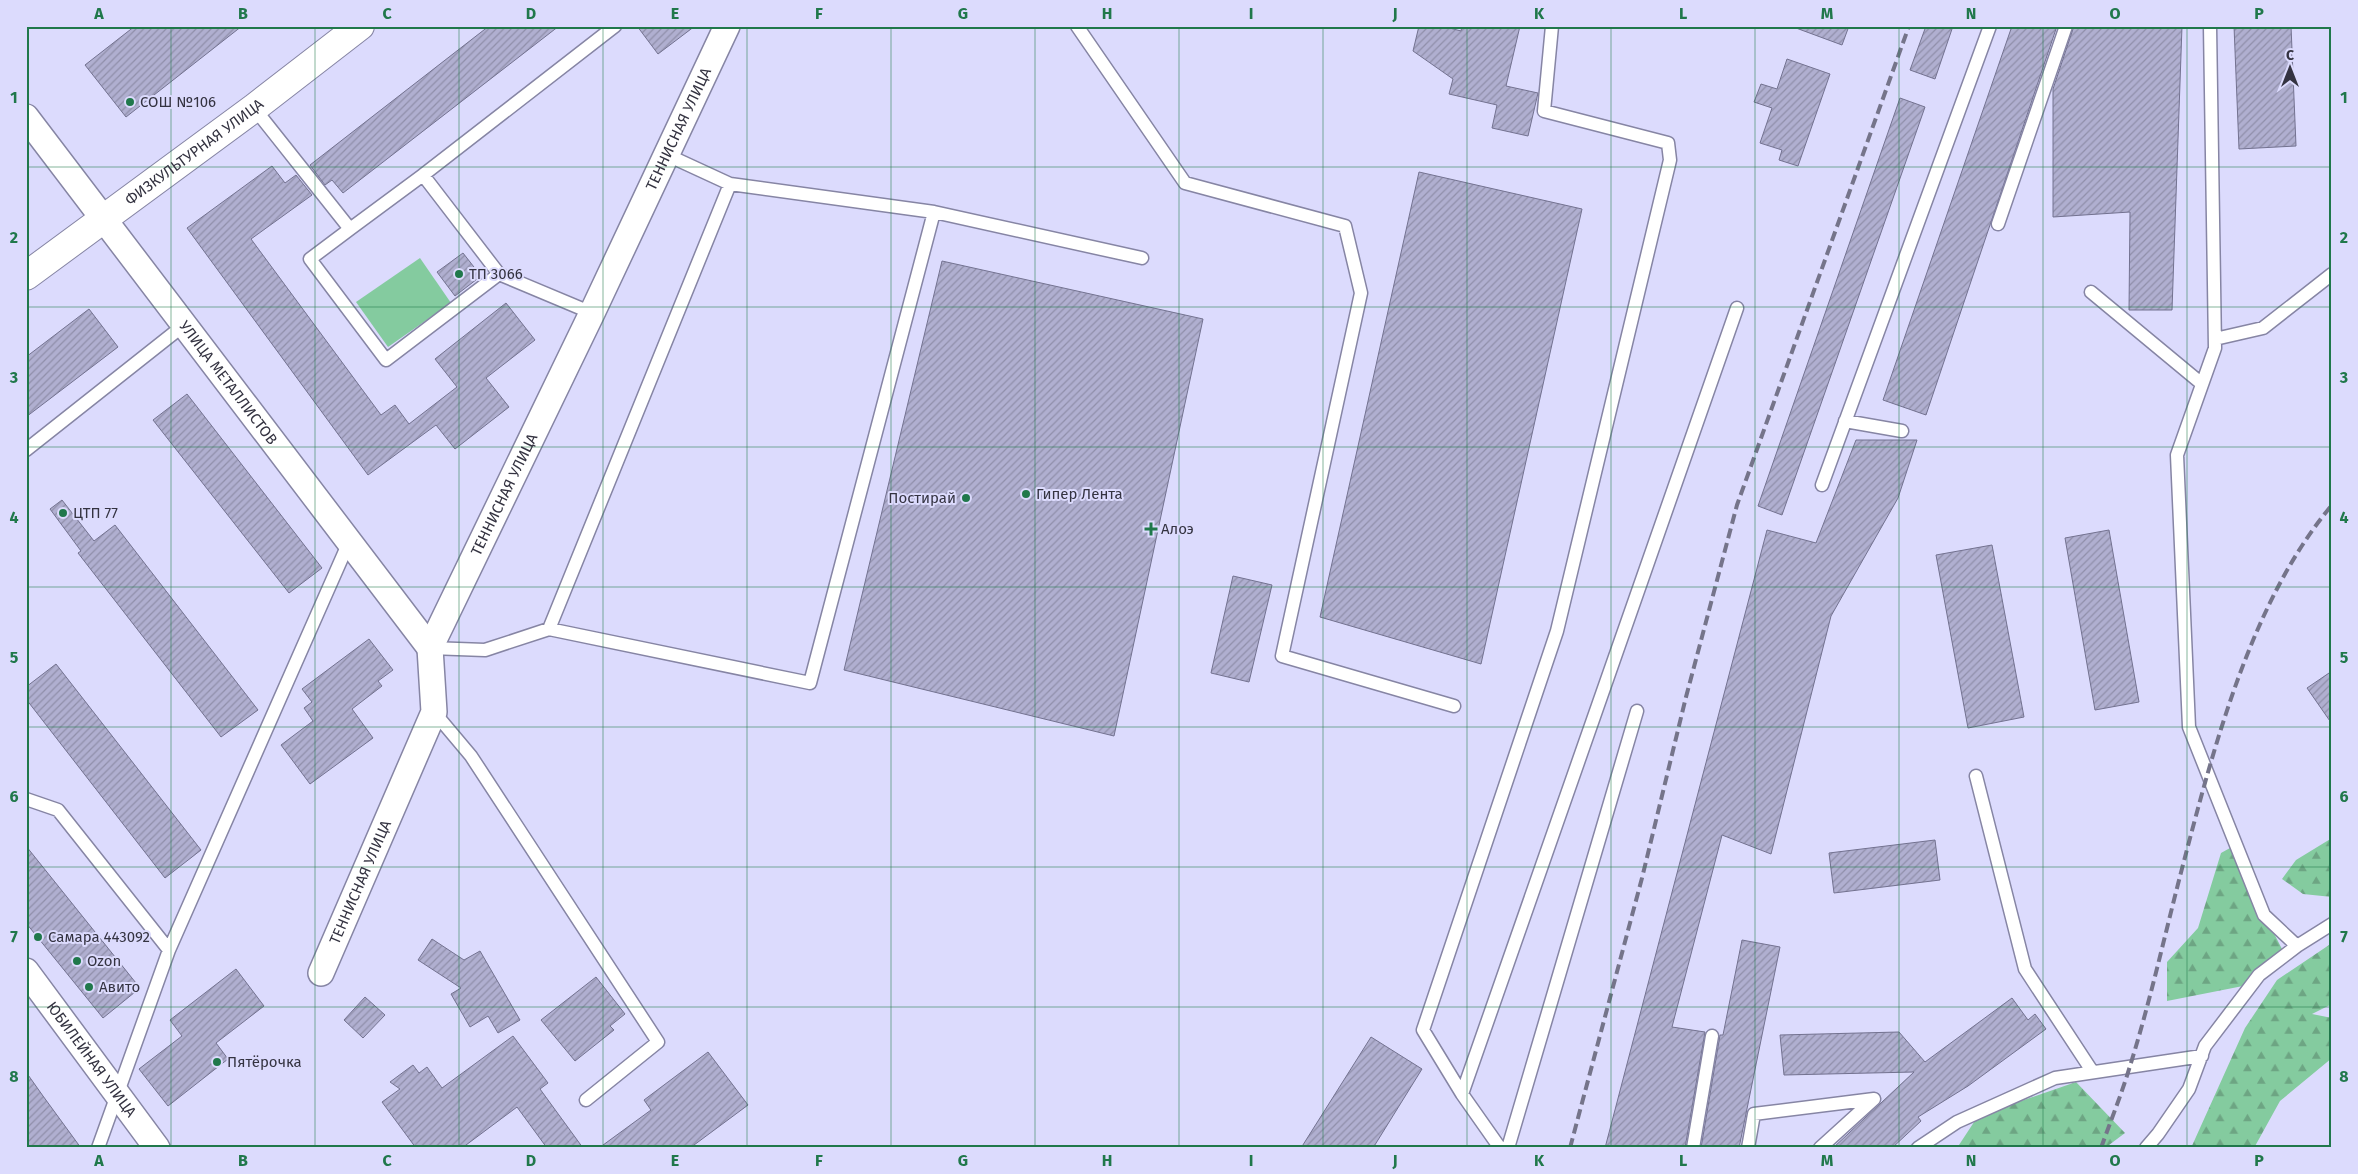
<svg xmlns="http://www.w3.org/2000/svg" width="2358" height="1174" viewBox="0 0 2358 1174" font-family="'Fira Sans',sans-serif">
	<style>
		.forest { fill: url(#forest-firs) }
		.garden { fill: #84cb9f }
		.building { fill: url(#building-hatch); stroke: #737290 }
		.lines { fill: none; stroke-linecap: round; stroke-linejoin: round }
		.service-casing { stroke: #8685a4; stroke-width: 15 }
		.minor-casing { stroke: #8685a4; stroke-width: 28 }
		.primary-casing { stroke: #8685a4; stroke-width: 30 }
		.service { stroke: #fff; stroke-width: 12 }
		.minor { stroke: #fff; stroke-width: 25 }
		.primary { stroke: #fff; stroke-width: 28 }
		.rail { stroke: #75748a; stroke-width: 4; stroke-dasharray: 10 5; stroke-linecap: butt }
		.grid { fill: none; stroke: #20784b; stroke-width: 1; stroke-opacity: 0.55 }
		.poi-dot { fill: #20784b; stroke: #dcdbfd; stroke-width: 2 }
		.labels { text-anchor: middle; stroke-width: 4; stroke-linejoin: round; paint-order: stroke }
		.poi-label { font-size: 15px; fill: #343341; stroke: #dcdbfd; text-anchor: start }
		.street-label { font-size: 15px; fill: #343341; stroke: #dcdbfd }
		.neatline { fill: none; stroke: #20784b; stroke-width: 2 }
		.grid-label { font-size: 16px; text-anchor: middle; font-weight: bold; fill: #20784b }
	</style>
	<defs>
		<pattern id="forest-firs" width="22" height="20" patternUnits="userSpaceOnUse" patternTransform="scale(1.25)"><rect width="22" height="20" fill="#84cb9f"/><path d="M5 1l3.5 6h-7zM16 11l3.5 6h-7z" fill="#6da583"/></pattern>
		<pattern id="building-hatch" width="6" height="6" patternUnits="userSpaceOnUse" patternTransform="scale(1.25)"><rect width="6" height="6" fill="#b0afd0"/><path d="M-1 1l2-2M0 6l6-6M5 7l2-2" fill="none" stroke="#908faa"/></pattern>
	</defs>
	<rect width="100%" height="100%" fill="#dcdbfd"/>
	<!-- forest -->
	<path class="forest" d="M2332,838v59l-29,-3 -21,-15 14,-19z
		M2230,848l52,101 -39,37 -76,15v-39l31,-34 23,-75z
		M2332,943v61l-20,10 20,4v40l-52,43 -26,47h-63l54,-120 32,-48z
		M2076,1082l49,51 -20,15h-148l21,-32z"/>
	<!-- garden -->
	<path class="garden" d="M420,258l31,45 -63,44 -32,-45z"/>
	<!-- building -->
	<path class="building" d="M135,26h107l-116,91 -41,-52z
		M489,26h70l-216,167 -11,-13 -7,5 -15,-20z
		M637,26h58l-37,28z
		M1419,26h23l19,5 1,-5h58l-14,60 32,7 -10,43 -36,-8 5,-23 -48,-11 4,-15 -40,-28z
		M1796,26h53l-7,19 -46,-17z
		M1926,26h27l-18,53 -25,-9z
		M2012,26h45l-131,389 -43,-15z
		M2074,26h108l-10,284h-43l1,-98 -77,5v-128z
		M2234,26h57l5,120 -57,3z
		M1787,59l43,15 -32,92 -19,-6 3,-10 -22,-7 12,-35 -18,-6 7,-18 16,5z
		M1900,98l25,9 -143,408 -24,-9z
		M272,166l13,17 11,-8 16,20 -61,44 130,176 14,-10 14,19 48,-37 -22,-28 71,-56 29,37 -49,38 23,29 -54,42 -19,-24 -68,50 -181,-247z
		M1419,172l163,37 -101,455 -161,-47z
		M463,253l18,23 -26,20 -18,-24z
		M942,261l261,58 -89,417 -270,-66z
		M89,309l29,38 -92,70v-60z
		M187,394l135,174 -33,25 -136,-173z
		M1856,440h61l-19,58 -67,118 -60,238 -49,-19 -50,192 33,5 -20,116h-80l162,-618 49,13z
		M62,500l32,41 21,-16 143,185 -37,27 -143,-184 3,-2 -31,-42z
		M2109,530l30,172 -44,8 -30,-172z
		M1992,545l32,172 -56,11 -32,-173z
		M1233,576l39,9 -23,97 -38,-9z
		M369,639l24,31 -15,11 4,5 -30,23 21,29 -63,46 -29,-39 32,-24 -9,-13 8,-6 -10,-13z
		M56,664l145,186 -36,28 -139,-179v-12z
		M2332,671v53l-25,-36z
		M1935,840l5,40 -106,13 -5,-40z
		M26,846l114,142 -37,30 -77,-95z
		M432,939l32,21 16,-9 40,69 -22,13 -10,-17 -18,11 -19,-33 10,-6 -43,-28z
		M1742,940l38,7 -41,201h-38l19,-113h3z
		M236,969l28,37 -48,37 12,16 -60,47 -29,-37 43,-33 -12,-16z
		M596,977l29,37 -15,12 4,4 -39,31 -34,-41z
		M365,997l20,18 -22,23 -19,-18z
		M2012,998l16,22 7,-6 11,15 -78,57 -50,31 3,4 -29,27h-59l81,-76 -130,3 -4,-40 119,-3 26,30z
		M513,1036l35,47 -8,6 43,59h-36l-30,-41 -55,41h-46l-34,-46 18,-13 -10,-7 23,-17 6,8 8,-6 15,21z
		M1371,1037l51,32 -49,79h-72z
		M708,1052l40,53 -58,43h-91l52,-38 -7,-10z
		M26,1072l17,24 38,52h-55z"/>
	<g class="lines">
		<defs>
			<path id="service" d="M1077,26l108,157 160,43 16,67 -79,363 172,50
				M2210,26l5,322 -38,107 12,272 75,188 33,31
				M254,108l96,121 -40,30 76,101 113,-86 -76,-99 -73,54
				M665,154l65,30 204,28 208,46
				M423,175l192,-149
				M1998,224l68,-198
				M499,274l93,39
				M2091,292l111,92
				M2215,339l48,-11 69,-54
				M1845,421l57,10
				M26,450l158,-125
				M1822,485l168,-459
				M549,629l261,54 124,-471
				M430,648l55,2 64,-21 181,-445
				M434,712l37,44 187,286 -72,58
				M1976,776l49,193 67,102
				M26,799l32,11 111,140
				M1462,1094l-39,-64 134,-399 113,-471 -2,-17 -124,-32 8,-85
				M98,1148l71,-198 180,-408
				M1500,1148l-38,-54 275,-786
				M1508,1148l129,-437
				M1693,1148l19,-112
				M1748,1148l6,-34 120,-15
				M1820,1148l54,-49
				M1918,1148l39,-26 98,-44 147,-22
				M2146,1148l12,-14 31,-45 16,-43 54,-71 38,-29 35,-22"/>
			<g id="minor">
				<path id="s1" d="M26,117l404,531"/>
				<path id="s2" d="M26,971l131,177"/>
				<path id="s3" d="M321,973l113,-261 -4,-64 162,-335 135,-287"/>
			</g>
			<g id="primary">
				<path id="s4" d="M26,276l228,-168 106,-82"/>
			</g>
		</defs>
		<!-- service casing -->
		<use href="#service" class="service-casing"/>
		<!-- minor casing -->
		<use href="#minor" class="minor-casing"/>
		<!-- primary casing -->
		<use href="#primary" class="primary-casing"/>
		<!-- service -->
		<use href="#service" class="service"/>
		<!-- minor -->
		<use href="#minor" class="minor"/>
		<!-- primary -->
		<use href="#primary" class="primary"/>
		<!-- rail -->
		<path class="rail" d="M1570,1148l72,-270 44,-181 51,-192 172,-479
			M2101,1148c10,-28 21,-55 29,-82 21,-67 36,-137 54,-205 31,-118 68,-261 148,-356"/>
	</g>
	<!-- grid -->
	<path class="grid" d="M171,26v1122M315,26v1122M459,26v1122M603,26v1122M747,26v1122M891,26v1122M1035,26v1122M1179,26v1122M1323,26v1122M1467,26v1122M1611,26v1122M1755,26v1122M1899,26v1122M2043,26v1122M2187,26v1122M26,167h2306M26,307h2306M26,447h2306M26,587h2306M26,727h2306M26,867h2306M26,1007h2306"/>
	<!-- markers -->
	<g class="poi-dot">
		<circle cx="130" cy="102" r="5"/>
		<circle cx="459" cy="274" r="5"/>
		<circle cx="1026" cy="494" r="5"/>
		<circle cx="966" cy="498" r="5"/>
		<circle cx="63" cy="513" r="5"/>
		<path d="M1148.5 521.5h5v5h5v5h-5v5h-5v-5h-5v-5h5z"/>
		<circle cx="38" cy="937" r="5"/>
		<circle cx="77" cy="961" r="5"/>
		<circle cx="89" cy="987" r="5"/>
		<circle cx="217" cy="1062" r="5"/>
	</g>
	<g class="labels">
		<!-- poi labels -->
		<g class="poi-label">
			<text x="140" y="107">СОШ №106</text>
			<text x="469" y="279">ТП 3066</text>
			<text x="1036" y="499">Гипер Лента</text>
			<text x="956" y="503" text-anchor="end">Постирай</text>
			<text x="73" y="518">ЦТП 77</text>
			<text x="1161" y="534">Алоэ</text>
			<text x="48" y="942">Самара 443092</text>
			<text x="87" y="966">Ozon</text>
			<text x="99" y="992">Авито</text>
			<text x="227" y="1067">Пятёрочка</text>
		</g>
		<!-- street labels -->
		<g class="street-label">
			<text dy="5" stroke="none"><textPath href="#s3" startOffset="924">ТЕННИСНАЯ УЛИЦА</textPath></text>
			<text dy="5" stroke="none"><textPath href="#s4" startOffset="209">ФИЗКУЛЬТУРНАЯ УЛИЦА</textPath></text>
			<text dy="5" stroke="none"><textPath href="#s1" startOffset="334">УЛИЦА МЕТАЛЛИСТОВ</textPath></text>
			<text dy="5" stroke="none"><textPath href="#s3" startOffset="519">ТЕННИСНАЯ УЛИЦА</textPath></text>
			<text dy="5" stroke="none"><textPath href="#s3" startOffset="99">ТЕННИСНАЯ УЛИЦА</textPath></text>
			<text dy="5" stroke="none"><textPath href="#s2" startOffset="110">ЮБИЛЕЙНАЯ УЛИЦА</textPath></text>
		</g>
	</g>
	<!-- border -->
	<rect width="2358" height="1174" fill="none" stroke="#dcdbfd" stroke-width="55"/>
	<!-- north arrow -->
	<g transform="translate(2290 68)" stroke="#dcdbfd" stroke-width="4" paint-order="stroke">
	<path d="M0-4L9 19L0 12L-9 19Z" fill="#343341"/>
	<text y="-8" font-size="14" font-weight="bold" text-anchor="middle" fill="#343341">С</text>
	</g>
	<rect x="28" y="28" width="2302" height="1118" class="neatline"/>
	<g class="grid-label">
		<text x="99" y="19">A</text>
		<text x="243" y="19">B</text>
		<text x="387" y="19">C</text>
		<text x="531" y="19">D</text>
		<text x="675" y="19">E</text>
		<text x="819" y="19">F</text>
		<text x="963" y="19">G</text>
		<text x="1107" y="19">H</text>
		<text x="1251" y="19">I</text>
		<text x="1395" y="19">J</text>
		<text x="1539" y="19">K</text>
		<text x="1683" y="19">L</text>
		<text x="1827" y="19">M</text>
		<text x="1971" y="19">N</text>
		<text x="2115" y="19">O</text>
		<text x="2259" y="19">P</text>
		<text x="14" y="103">1</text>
		<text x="2344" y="103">1</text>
		<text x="14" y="243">2</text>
		<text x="2344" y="243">2</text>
		<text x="14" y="383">3</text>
		<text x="2344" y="383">3</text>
		<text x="14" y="523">4</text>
		<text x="2344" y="523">4</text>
		<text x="14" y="663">5</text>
		<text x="2344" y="663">5</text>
		<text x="14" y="802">6</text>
		<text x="2344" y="802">6</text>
		<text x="14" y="942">7</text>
		<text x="2344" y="942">7</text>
		<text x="14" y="1082">8</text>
		<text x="2344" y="1082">8</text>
		<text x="99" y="1166">A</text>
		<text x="243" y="1166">B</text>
		<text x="387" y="1166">C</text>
		<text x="531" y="1166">D</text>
		<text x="675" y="1166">E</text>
		<text x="819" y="1166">F</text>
		<text x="963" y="1166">G</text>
		<text x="1107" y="1166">H</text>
		<text x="1251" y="1166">I</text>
		<text x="1395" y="1166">J</text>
		<text x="1539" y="1166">K</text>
		<text x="1683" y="1166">L</text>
		<text x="1827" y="1166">M</text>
		<text x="1971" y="1166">N</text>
		<text x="2115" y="1166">O</text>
		<text x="2259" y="1166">P</text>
	</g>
</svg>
